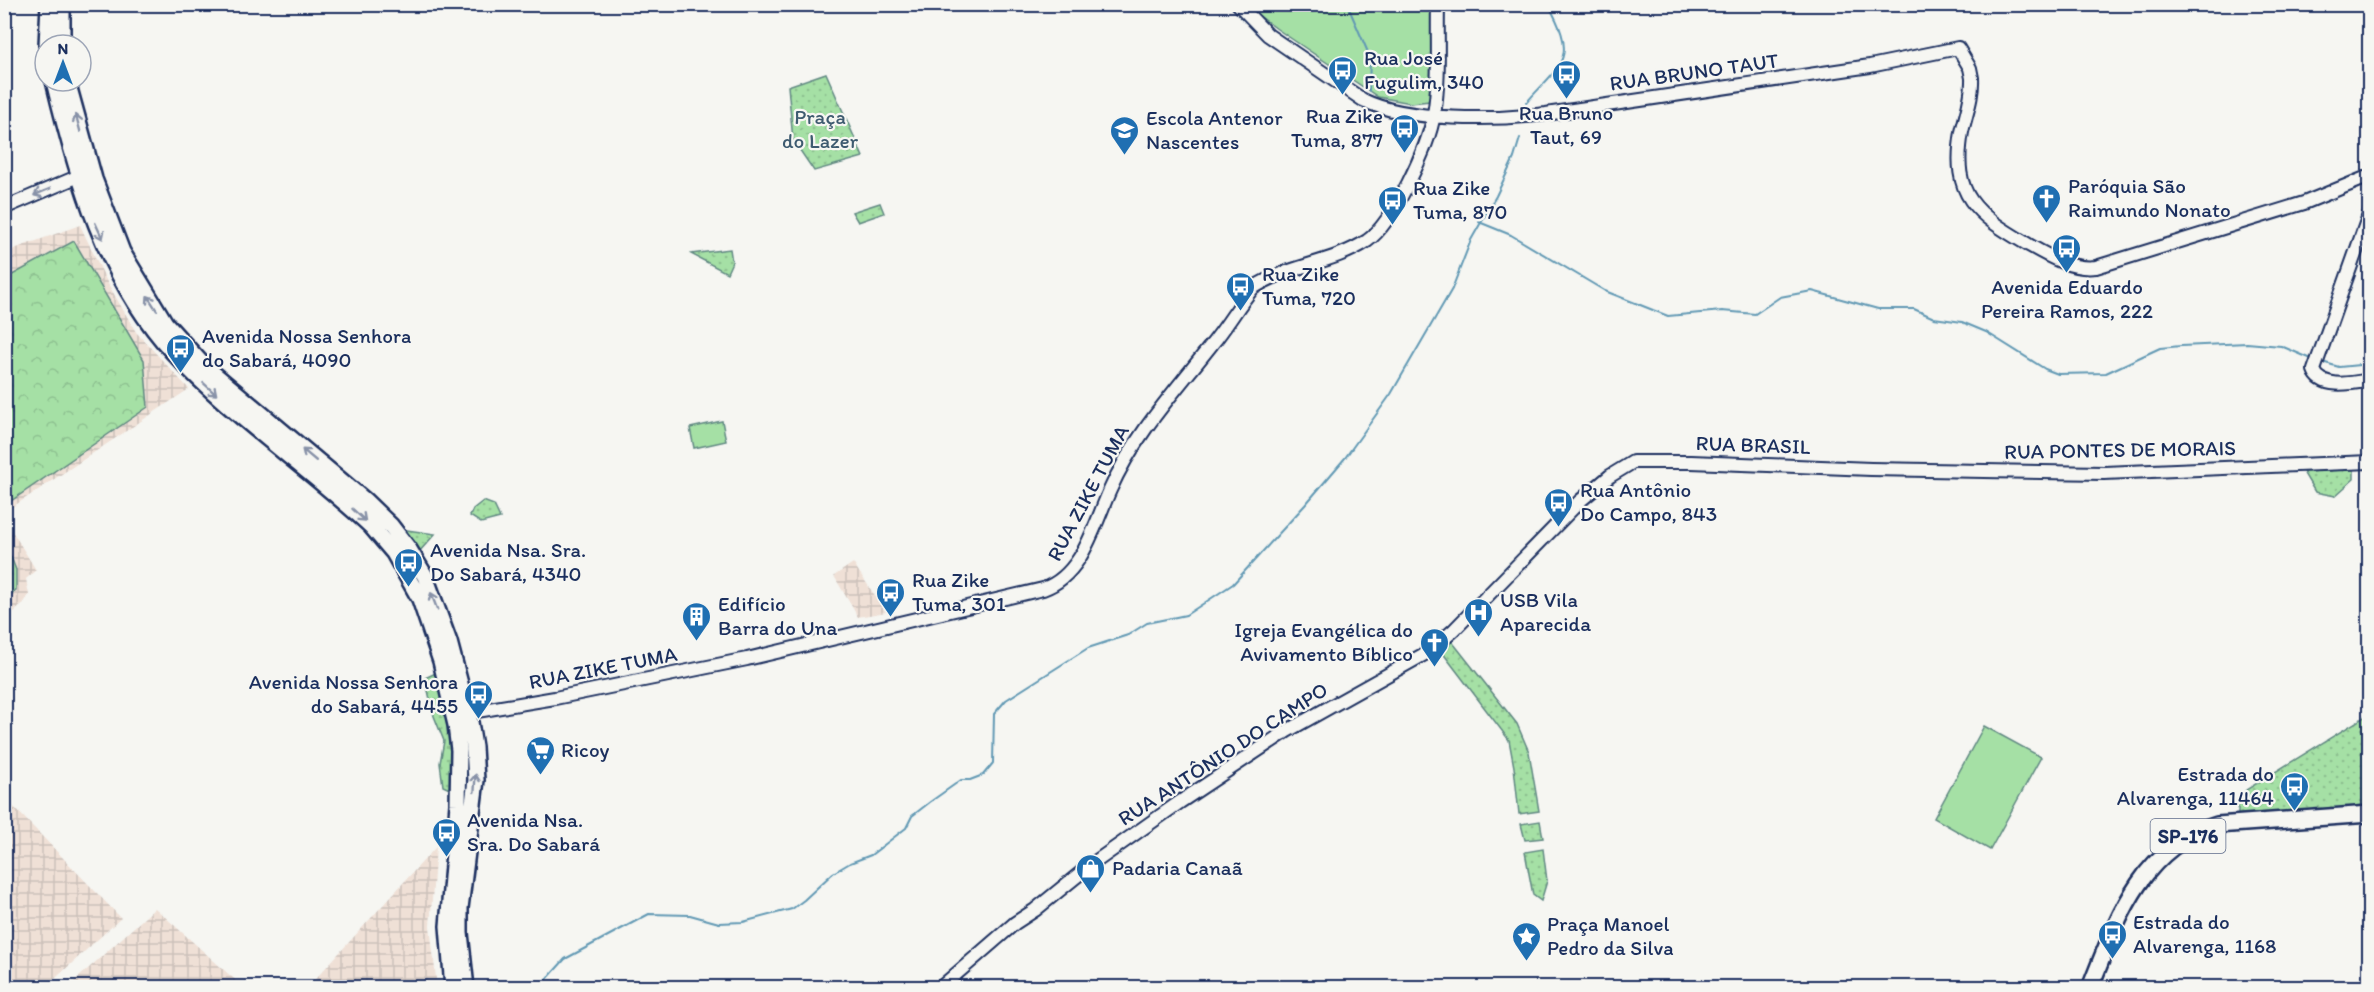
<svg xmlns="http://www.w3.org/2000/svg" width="2374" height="992" viewBox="0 0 2374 992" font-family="Itim,sans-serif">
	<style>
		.industrial { fill: url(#industrial-grid) }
		.grass { fill: #a5e0a5; stroke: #608882; stroke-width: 1.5 }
		.forest { fill: url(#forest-crowns); stroke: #608882; stroke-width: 1.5 }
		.park { fill: url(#park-dots); stroke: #608882; stroke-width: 1.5 }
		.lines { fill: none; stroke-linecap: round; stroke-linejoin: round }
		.stream { stroke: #6299b4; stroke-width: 2 }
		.minor-casing { stroke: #1b2f5e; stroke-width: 16 }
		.major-casing { stroke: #1b2f5e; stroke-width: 20 }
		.minor { stroke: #f6f6f2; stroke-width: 12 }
		.major { stroke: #f6f6f2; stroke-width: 15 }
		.oneway { stroke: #8892a8 }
		.labels { text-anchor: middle; stroke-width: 4.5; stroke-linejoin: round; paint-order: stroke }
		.shield { fill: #f6f6f2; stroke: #5d6b8a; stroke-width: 1.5 }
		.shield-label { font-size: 20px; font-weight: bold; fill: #1b2f5e }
		.poi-label { font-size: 21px; fill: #1b2f5e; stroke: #f6f6f2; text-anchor: start }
		.street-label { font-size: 21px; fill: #1b2f5e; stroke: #f6f6f2 }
		.park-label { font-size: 21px; fill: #3e5b70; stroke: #f6f6f2 }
	</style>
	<defs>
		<pattern id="industrial-grid" width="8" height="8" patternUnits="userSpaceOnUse" patternTransform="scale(1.5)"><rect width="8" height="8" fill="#efe0d6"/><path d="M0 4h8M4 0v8" fill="none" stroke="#ccc0ba"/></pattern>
		<pattern id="forest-crowns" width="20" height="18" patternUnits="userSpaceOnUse" patternTransform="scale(1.5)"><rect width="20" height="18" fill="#a5e0a5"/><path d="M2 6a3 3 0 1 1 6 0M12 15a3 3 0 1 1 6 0" fill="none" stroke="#8dc090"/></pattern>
		<pattern id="park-dots" width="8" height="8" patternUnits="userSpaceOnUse" patternTransform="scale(1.5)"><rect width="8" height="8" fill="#a5e0a5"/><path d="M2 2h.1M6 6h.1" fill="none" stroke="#8dc090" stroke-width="1.8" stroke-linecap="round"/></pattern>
	</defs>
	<rect width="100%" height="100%" fill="#f6f6f2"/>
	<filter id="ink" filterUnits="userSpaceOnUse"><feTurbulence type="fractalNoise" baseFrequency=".0167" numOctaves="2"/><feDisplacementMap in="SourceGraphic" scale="12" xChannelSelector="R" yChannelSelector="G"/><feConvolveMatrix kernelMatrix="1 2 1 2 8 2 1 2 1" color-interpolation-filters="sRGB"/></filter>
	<g filter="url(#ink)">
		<!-- industrial -->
		<path class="industrial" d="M80,225l27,57 29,50 53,57 -184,123v-255l9,-8z
			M4,518l32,52 -10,9 3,16 -6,9 -18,16z
			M853,563l33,49 -28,5 -24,-41z
			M5,800l5,3 111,115 -75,69h-41z
			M436,847l-6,79 7,61h-129z
			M155,908l88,79h-175z"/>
		<!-- grass -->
		<path class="grass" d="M1249,5h183l-2,96 -19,2 -33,-6 -101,-68 -23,-17z
			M722,421l4,20 -32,7 -4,-20z
			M1984,726l57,31 -51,93 -56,-32z"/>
		<!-- forest -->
		<path class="forest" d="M74,241l70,119 4,47 -143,98v-226z
			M5,542l11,28v20l-11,9z"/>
		<!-- park -->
		<path class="park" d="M826,73l37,84 -49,14 -21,-31 -5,-54z
			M880,203l4,10 -26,9 -6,-10z
			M730,249l2,13 -5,11 -36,-19z
			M2354,469v10l-19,17 -20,-4 -12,-20z
			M483,501l11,4 6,13 -19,5 -11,-7 3,-7z
			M400,529l35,5 -17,19z
			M1450,639l67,85 12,28 10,59 -20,3 -5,-47 -5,-27 -70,-92z
			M440,671l14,55v65l-11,-5 -3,-23 4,-22 -10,-25 -9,-38z
			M2369,714v92l-131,12v-17l8,-11z
			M1540,821l3,17 -18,2 -4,-16z
			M1543,849l4,32 -6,20 -8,-6 -8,-43z"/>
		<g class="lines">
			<!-- stream -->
			<path class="stream" d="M1347,4l23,53 -1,34
				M1526,103c35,-40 53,-43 22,-99
				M1479,222l32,13 94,56 63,25 54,-5 33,3 25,-17 32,-6 66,18h36l20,9 28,4 24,10 59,37 13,5 48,-1 54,-25 21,-2 66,-3 34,3 33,14
				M2322,362l17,5 31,-3
				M539,988l26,-29 84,-45 41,1 29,8 24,-1 49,-13 12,-9 29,-27 17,-10 21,-8 35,-27 6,-12 18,-14 31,-22h9l13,-5 10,-12 1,-49 12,-14 82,-52 40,-13 19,-12 39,-8 47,-31 72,-79 40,-47 46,-64 61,-105 19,-49 25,-44 18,-38 6,-20"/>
			<defs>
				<path id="minor" d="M1238,4l30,31 95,65c44,22 134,20 183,14l324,-48 88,-18 12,20 2,10c1,19 -6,36 -10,54 -11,64 14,82 65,112 21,12 44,26 69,23l208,-64 66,-27
					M4,208l82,-35
					M2370,212l-56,158c7,20 39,13 56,10
					M459,714l96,-16 192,-39 296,-70c40,-14 51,-64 67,-99 24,-55 66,-100 102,-146 15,-18 26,-38 41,-56 35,-23 79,-24 114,-47 26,-18 62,-95 67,-127 6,-35 3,-74 4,-110
					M940,988l75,-65 20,-13 53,-43 92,-65 107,-71 143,-80 24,-21 126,-129 30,-25 23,-14h58l180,7 233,4 266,-11"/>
				<path id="major" d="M47,45l2,-41
					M62,45v-41
					M54,81c23,96 51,197 119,271 60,65 134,114 198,174l23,27 26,46 21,62 15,64 3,25 -1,54 -10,122 5,62
					M67,81l27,98 28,73 43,71 37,41 162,136 27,26 17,22 17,28 24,66 21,80 4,25 2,33 -16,128v25l6,55
					M2090,988c27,-68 51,-141 127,-163l153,-11"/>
			</defs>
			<!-- minor casing -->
			<use href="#minor" class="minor-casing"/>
			<!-- major casing -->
			<use href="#major" class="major-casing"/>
			<!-- minor -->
			<use href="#minor" class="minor"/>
			<!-- major -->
			<use href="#major" class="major"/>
		</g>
		<!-- one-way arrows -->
		<defs><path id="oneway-shaft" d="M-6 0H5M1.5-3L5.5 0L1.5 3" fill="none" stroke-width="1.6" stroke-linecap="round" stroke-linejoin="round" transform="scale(1.5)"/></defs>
		<g class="oneway">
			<use href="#oneway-shaft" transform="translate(78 123) rotate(-105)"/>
			<use href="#oneway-shaft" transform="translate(42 192) rotate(157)"/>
			<use href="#oneway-shaft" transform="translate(99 231) rotate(65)"/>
			<use href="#oneway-shaft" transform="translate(152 303) rotate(-123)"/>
			<use href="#oneway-shaft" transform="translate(210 389) rotate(42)"/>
			<use href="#oneway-shaft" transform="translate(309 455) rotate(-140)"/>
			<use href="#oneway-shaft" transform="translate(359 515) rotate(43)"/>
			<use href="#oneway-shaft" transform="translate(434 601) rotate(-111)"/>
			<use href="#oneway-shaft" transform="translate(475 783) rotate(-86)"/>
		</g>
	</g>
	<!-- icons -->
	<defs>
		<symbol id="bus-pin" viewBox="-11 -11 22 30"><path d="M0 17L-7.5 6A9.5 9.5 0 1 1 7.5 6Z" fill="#1f6fb2" stroke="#f6f6f2"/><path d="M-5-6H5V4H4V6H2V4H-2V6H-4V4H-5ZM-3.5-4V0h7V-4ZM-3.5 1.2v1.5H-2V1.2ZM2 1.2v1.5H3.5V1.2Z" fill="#fff"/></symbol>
		<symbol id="school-pin" viewBox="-11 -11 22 30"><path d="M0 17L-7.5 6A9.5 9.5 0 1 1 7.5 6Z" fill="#1f6fb2" stroke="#f6f6f2"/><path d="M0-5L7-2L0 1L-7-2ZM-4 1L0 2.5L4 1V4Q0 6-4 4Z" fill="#fff"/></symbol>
		<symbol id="church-pin" viewBox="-11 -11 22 30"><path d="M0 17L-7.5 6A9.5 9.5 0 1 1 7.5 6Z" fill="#1f6fb2" stroke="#f6f6f2"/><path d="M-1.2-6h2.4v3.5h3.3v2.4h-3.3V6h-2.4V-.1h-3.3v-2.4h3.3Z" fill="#fff"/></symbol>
		<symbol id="hospital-pin" viewBox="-11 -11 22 30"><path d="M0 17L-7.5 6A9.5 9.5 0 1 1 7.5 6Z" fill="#1f6fb2" stroke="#f6f6f2"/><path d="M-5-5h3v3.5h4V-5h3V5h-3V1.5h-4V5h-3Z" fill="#fff"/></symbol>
		<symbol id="building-pin" viewBox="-11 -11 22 30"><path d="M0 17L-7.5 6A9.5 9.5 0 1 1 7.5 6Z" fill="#1f6fb2" stroke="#f6f6f2"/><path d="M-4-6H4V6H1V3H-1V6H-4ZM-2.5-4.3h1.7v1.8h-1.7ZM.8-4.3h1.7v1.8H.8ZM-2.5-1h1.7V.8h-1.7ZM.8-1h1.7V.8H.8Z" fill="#fff"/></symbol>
		<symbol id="supermarket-pin" viewBox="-11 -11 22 30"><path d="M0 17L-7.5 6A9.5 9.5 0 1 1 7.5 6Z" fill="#1f6fb2" stroke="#f6f6f2"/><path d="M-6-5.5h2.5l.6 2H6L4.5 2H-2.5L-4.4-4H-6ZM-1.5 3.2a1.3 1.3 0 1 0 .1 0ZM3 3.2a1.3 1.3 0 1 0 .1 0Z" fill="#fff"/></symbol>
		<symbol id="shop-pin" viewBox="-11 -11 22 30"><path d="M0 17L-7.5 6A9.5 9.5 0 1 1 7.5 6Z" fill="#1f6fb2" stroke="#f6f6f2"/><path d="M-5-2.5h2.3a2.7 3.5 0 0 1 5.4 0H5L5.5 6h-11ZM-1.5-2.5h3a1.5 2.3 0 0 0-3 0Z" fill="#fff"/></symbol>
		<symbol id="sight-pin" viewBox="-11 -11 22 30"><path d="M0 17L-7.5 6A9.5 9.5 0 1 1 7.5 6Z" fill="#1f6fb2" stroke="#f6f6f2"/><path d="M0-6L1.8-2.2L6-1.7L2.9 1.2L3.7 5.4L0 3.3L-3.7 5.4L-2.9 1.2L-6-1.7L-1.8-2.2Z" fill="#fff"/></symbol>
	</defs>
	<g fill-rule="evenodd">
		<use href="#bus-pin" x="1326" y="54" width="33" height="45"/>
		<use href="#bus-pin" x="1550" y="58" width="33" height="45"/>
		<use href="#bus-pin" x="1388" y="112" width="33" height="45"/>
		<use href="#school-pin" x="1108" y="114" width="33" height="45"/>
		<use href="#church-pin" x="2030" y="182" width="33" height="45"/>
		<use href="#bus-pin" x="1376" y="184" width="33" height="45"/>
		<use href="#bus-pin" x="2050" y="232" width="33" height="45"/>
		<use href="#bus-pin" x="1224" y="270" width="33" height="45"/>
		<use href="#bus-pin" x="164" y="332" width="33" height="45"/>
		<use href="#bus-pin" x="1542" y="486" width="33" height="45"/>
		<use href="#bus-pin" x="392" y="546" width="33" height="45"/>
		<use href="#bus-pin" x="874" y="576" width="33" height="45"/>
		<use href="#hospital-pin" x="1462" y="596" width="33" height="45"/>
		<use href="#building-pin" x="680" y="600" width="33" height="45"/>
		<use href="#church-pin" x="1418" y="626" width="33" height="45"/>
		<use href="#bus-pin" x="462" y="678" width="33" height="45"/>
		<use href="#supermarket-pin" x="524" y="734" width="33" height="45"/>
		<use href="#bus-pin" x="2278" y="770" width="33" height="45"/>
		<use href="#bus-pin" x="430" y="816" width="33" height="45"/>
		<use href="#shop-pin" x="1074" y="852" width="33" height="45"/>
		<use href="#bus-pin" x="2096" y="918" width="33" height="45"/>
		<use href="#sight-pin" x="1510" y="920" width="33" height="45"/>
	</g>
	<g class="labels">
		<!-- shield labels -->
		<rect class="shield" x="2150.5" y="819" width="75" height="34" rx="4.5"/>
		<g class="shield-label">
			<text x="2188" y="843">SP-176</text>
		</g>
		<!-- poi labels -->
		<g class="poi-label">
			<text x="1364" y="65">Rua José<tspan x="1364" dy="24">Fugulim, 340</tspan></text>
			<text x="1566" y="120" text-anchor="middle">Rua Bruno<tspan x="1566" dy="24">Taut, 69</tspan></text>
			<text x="1383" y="123" text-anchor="end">Rua Zike<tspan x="1383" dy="24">Tuma, 877</tspan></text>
			<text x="1146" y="125">Escola Antenor<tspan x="1146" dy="24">Nascentes</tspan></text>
			<text x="2068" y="193">Paróquia São<tspan x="2068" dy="24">Raimundo Nonato</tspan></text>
			<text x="1413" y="195">Rua Zike<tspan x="1413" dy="24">Tuma, 870</tspan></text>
			<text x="1262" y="281">Rua Zike<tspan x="1262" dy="24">Tuma, 720</tspan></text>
			<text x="2067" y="294" text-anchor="middle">Avenida Eduardo<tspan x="2067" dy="24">Pereira Ramos, 222</tspan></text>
			<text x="202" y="343">Avenida Nossa Senhora<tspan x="202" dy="24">do Sabará, 4090</tspan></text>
			<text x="1580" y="497">Rua Antônio<tspan x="1580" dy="24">Do Campo, 843</tspan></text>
			<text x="430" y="557">Avenida Nsa. Sra.<tspan x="430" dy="24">Do Sabará, 4340</tspan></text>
			<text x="912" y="587">Rua Zike<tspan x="912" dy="24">Tuma, 301</tspan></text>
			<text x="1500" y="607">USB Vila<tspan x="1500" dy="24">Aparecida</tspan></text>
			<text x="718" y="611">Edifício<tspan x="718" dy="24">Barra do Una</tspan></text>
			<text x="1413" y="637" text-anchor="end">Igreja Evangélica do<tspan x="1413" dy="24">Avivamento Bíblico</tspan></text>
			<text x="458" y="689" text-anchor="end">Avenida Nossa Senhora<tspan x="458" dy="24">do Sabará, 4455</tspan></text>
			<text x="561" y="757">Ricoy</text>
			<text x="2274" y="781" text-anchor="end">Estrada do<tspan x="2274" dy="24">Alvarenga, 11464</tspan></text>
			<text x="467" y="827">Avenida Nsa.<tspan x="467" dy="24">Sra. Do Sabará</tspan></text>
			<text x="1112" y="875">Padaria Canaã</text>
			<text x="2133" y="929">Estrada do<tspan x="2133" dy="24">Alvarenga, 1168</tspan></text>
			<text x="1547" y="931">Praça Manoel<tspan x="1547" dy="24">Pedro da Silva</tspan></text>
		</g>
		<!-- street labels -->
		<g class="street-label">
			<text transform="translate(1694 72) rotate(-8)" y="7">RUA BRUNO TAUT</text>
			<text transform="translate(1753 445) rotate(2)" y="7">RUA BRASIL</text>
			<text transform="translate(2120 450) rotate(-1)" y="7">RUA PONTES DE MORAIS</text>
			<text transform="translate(1088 493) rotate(-62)" y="7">RUA ZIKE TUMA</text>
			<text transform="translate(603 668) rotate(-11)" y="7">RUA ZIKE TUMA</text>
			<text transform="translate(1223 754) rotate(-33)" y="7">RUA ANTÔNIO DO CAMPO</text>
		</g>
		<!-- park labels -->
		<g class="park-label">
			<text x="820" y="124">Praça<tspan x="820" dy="24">do Lazer</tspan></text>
		</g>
	</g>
	<!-- margin -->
	<rect width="2374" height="992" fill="none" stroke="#f6f6f2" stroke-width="24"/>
	<rect x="12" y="12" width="2350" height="968" fill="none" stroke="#1b2f5e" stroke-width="2" filter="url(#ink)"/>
	<!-- north arrow -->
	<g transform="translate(63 63)"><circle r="28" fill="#f6f6f2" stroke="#9ea6b7" stroke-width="1.5"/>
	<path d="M0-4.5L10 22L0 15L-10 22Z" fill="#1f6fb2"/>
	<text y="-9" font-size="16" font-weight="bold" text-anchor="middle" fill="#1b2f5e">N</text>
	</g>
</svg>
